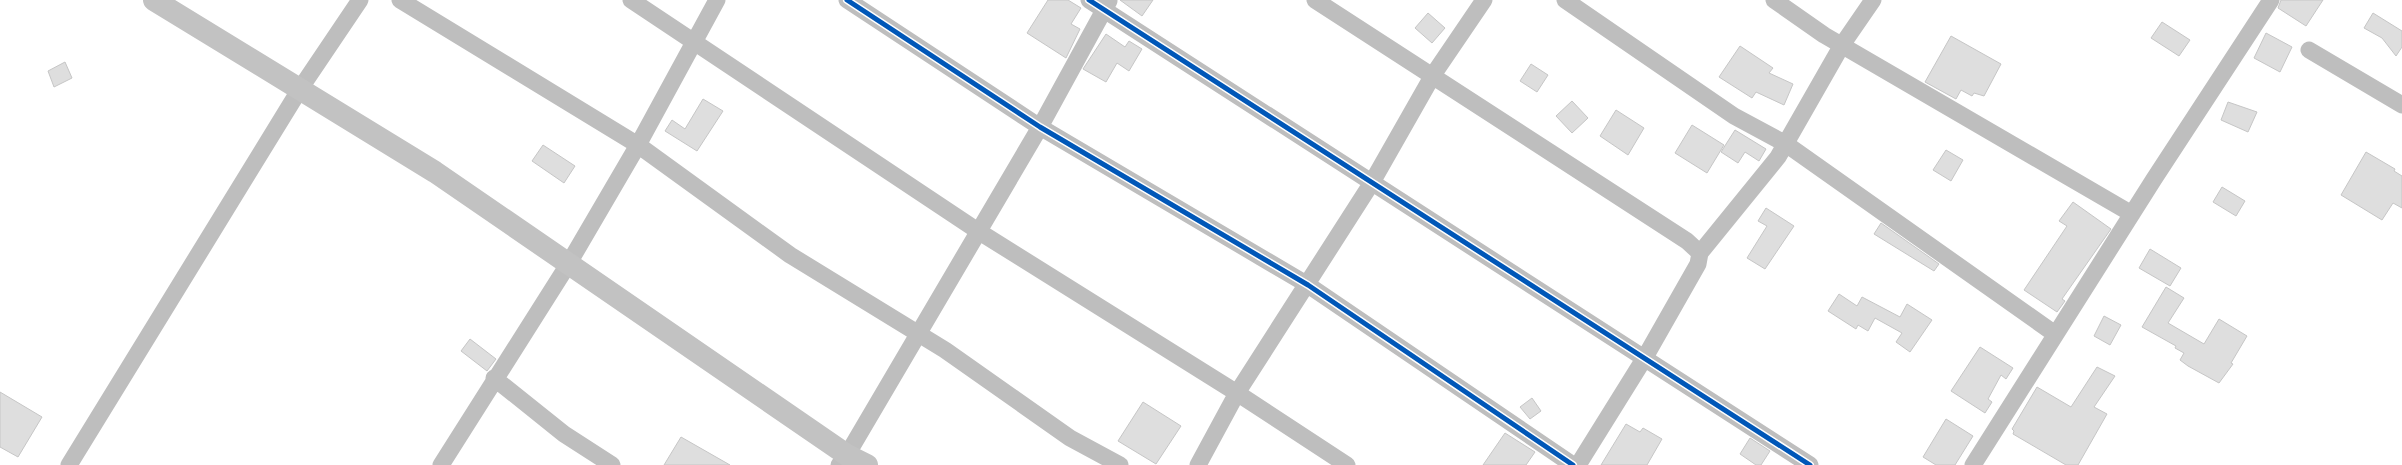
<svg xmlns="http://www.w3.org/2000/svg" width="2402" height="465" viewBox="0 0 2402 465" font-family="Ubuntu,sans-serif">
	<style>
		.building { fill: #dedede; stroke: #c6c6c6 }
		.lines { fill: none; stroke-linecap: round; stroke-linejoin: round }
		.street { stroke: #bebebe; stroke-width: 17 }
		.secondary { stroke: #c2c2c2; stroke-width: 22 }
		.cycleway-casing { stroke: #fff; stroke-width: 8 }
		.cycleway { stroke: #0057b8; stroke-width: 5 }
	</style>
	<rect width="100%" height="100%" fill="#fff"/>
	<!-- building -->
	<path class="building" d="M1048,0h20l13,8 -10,16 9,5 -14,29 -39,-25z
		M1120,0h33l-11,16z
		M2281,0h42l-17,26 -28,-18z
		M1428,13l17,15 -13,15 -17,-15z
		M2373,13l29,18v16l-6,9 -14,-18 -18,-10z
		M2162,22l28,18 -11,16 -28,-18z
		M2266,33l26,14 -12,25 -26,-14z
		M1106,34l19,13 4,-6 13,8 -13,22 -12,-8 -11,19 -23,-13z
		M1951,36l50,28 -17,32 -10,-3 -2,3 -11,-6 -5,9 -31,-17z
		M1740,46l33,22 -4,5 24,11 -9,21 -28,-13 -4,6 -33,-21z
		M65,62l7,16 -18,9 -6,-16z
		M1531,64l17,11 -11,17 -17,-11z
		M703,99l20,12 -26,40 -32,-20 7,-11 13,9z
		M1572,101l16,17 -16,15 -16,-17z
		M2228,102l29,10 -9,20 -27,-12z
		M1616,110l28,18 -16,27 -28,-19z
		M1692,125l32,20 -17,28 -32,-20z
		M1735,130l31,19 -7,12 -14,-9 -7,11 -17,-11z
		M543,145l32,21 -11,17 -32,-22z
		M1946,150l17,10 -12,21 -18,-11z
		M2366,152l29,17 -1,2 8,5v32l-9,-5 -11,17 -41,-25z
		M2222,187l23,14 -9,15 -23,-14z
		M2073,202l38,27 -49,70 3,2 -8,11 -33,-22 43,-64 -8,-5z
		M1766,208l28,18 -29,43 -18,-11 20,-32 -9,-5z
		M1881,223l58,41 -5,7 -60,-37z
		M2150,249l31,19 -11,18 -31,-18z
		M2166,287l18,11 -16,25 36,21 15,-25 28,17 -16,27 2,1 -14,19 -31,-17 -8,-6 4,-7 -9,-5 1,-2 -34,-19z
		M1839,294l18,12 5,-9 38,20 7,-13 25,16 -22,32 -14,-10 6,-9 -27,-15 -7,13 -10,-6 -2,4 -28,-18z
		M2104,316l17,9 -11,20 -16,-9z
		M470,339l26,20 -9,12 -26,-20z
		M1980,347l33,21 -7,11 -5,-4 -13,24 4,3 -7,11 -34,-22z
		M2097,367l18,9 -21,31 13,7 -29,51h-12l-53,-31 1,-3 -2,-2 25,-42 34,20z
		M0,392l42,25 -24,40 -18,-10z
		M1532,398l9,13 -11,8 -10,-12z
		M1143,402l38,24 -25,38 -38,-23z
		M1946,419l27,17 -18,29h-19l-13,-8z
		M1626,424l14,8 3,-4 19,11 -15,26h-46z
		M1505,433l30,19 -9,13h-43z
		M681,437l49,28h-66z
		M1750,438l20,13 -9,14h-5l-16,-11z"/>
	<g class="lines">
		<!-- street -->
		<path class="street" d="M400,0l238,145 152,110 155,95 125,88 50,27
			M631,0l347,231 259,162 110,72
			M847,0l193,127 268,158 265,180
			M1089,0l721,465
			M1315,0l372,241 13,12 -2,11 -54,95 -66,106
			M1565,0l169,116 52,28 269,190
			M1774,0l50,35 308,179
			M2309,50l93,55
			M1700,253l78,-96 64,-112 31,-45
			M494,378l70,56 48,31
			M69,465l231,-376 60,-89
			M441,465l128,-202 69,-118 79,-145
			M839,465l8,-10 193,-328 69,-126
			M1198,465l39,-72 134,-209 62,-109 51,-75
			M1973,465l181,-286 117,-179"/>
		<!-- secondary -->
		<path class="secondary" d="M154,0l281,172 412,283 20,10"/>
		<defs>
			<path id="cycleway" d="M847,0l193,127 268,158 265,180
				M1089,0l721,465"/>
		</defs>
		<!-- cycleway casing -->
		<use href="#cycleway" class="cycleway-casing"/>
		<!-- cycleway -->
		<use href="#cycleway" class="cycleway"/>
	</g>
</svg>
